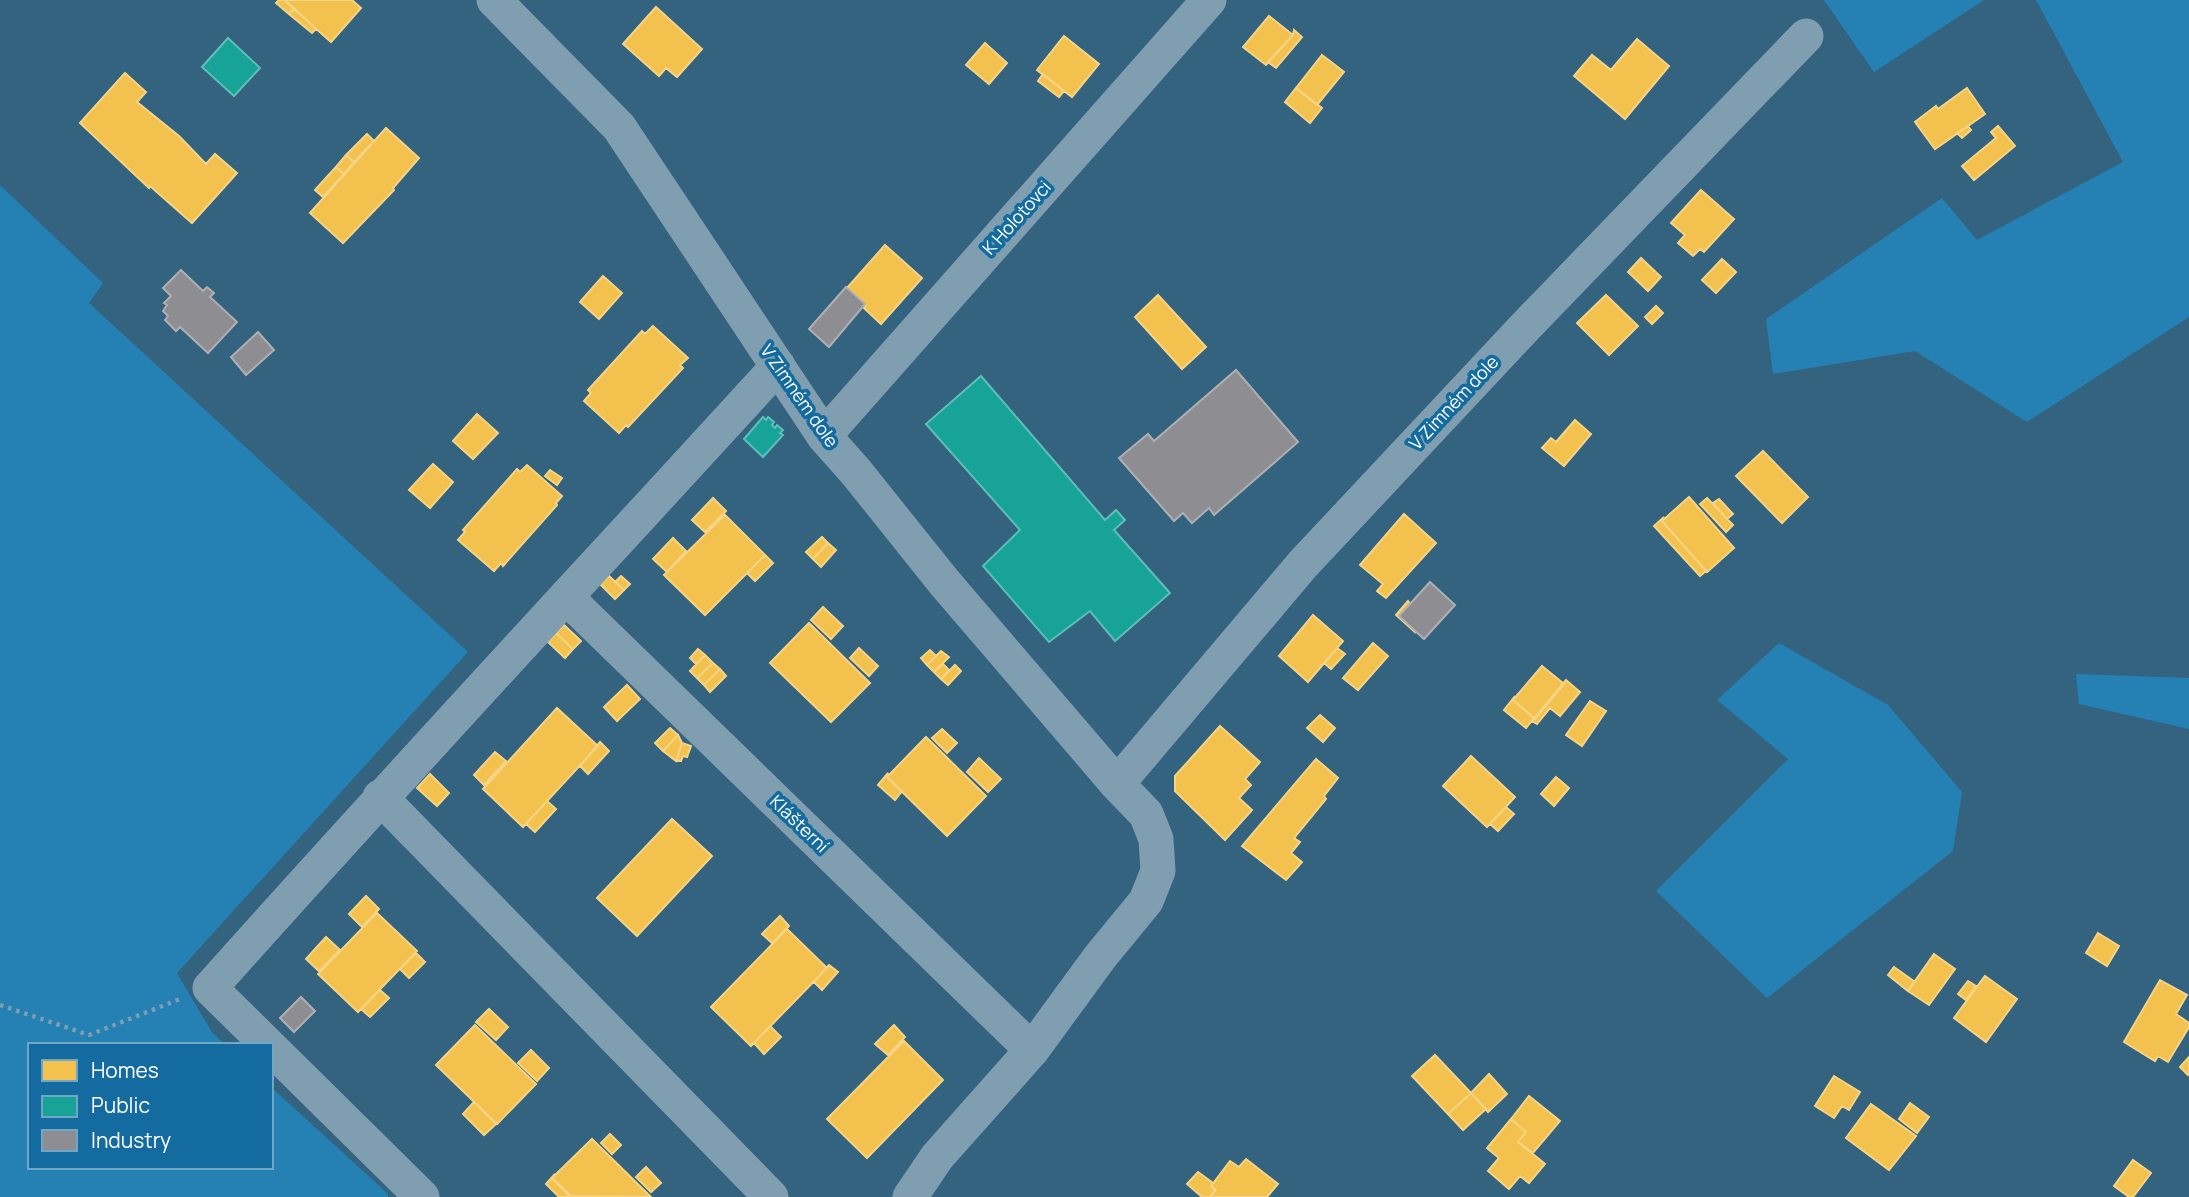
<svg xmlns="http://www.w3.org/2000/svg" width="2189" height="1197" viewBox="0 0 2189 1197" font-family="Manrope,sans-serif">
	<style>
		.green { fill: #2580b4 }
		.homes { fill: #f2c14e; stroke: #f6d483; stroke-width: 2 }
		.public { fill: #17a398; stroke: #5dbfb7; stroke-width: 2 }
		.industry { fill: #8d8d92; stroke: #afafb3; stroke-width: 2 }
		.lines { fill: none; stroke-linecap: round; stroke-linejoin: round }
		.path { stroke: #7f9eb0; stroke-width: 4.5; stroke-dasharray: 3.5 5; stroke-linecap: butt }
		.minor { stroke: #7f9eb0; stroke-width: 35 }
		.labels { text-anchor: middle; stroke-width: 7; stroke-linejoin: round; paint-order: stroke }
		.street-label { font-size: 18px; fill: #fff; stroke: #146b9f }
	</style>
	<rect width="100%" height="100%" fill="#346380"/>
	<!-- green -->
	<path class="green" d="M1824,0h160l-110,72z
		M2036,0h153v317l-162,105 -112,-71 -142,23 -7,-55 176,-121 35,42 146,-78z
		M0,185l103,98 -14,20 379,349 -291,321 34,58 14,14h-195v122h241v-80l117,107v3h-388z
		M1779,643l109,62 74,87 -9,59 -186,147 -111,-107 132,-132 -71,-59z
		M2076,674l113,4v51l-110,-25z"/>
	<!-- homes -->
	<path class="homes" d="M279,0h5l10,8 -5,6 -13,-11z
		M284,0h68l9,8 -30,34z
		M656,7l46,42 -25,28 -11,-9 -7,8 -36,-32z
		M294,8l22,21 -4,4 -23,-19z
		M1269,16l24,19 -27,30 -23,-18z
		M1294,30l8,7 -26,31 -8,-6 25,-27z
		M1064,36l35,28 -27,33 -35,-27z
		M1637,39l32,27 -44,53 -51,-43 18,-21 19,15z
		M985,43l22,20 -18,21 -23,-19z
		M1322,55l22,17 -27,33 -21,-17z
		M125,73l21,19 -9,10 42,34 27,28 9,-10 22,19 -45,50 -42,-37 -1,2 -69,-65z
		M1043,74l21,17 -5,6 -21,-16z
		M1296,88l26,20 -12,15 -25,-21z
		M1967,88l18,26 -50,35 -20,-27 21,-16 2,3z
		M1968,126l3,4 -9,8 -5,-5z
		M1998,126l17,20 -41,34 -12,-14 34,-28 -5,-6z
		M386,128l33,30 -26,30 1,2 -51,53 -33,-30z
		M367,134l7,7 -20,21 -8,-7z
		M346,155l8,7 -10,12 -8,-7z
		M336,167l8,7 -21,23 -8,-7z
		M1701,190l33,29 -30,33 -4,-3 -7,7 -15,-13 7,-8 -14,-12z
		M885,245l37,33 -41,46 -17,-16 2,-3 -19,-17z
		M1641,258l20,19 -13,14 -20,-19z
		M1722,259l14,13 -20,21 -14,-13z
		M603,276l19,17 -23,26 -19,-17z
		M1158,295l48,52 -24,22 -47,-52z
		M1606,295l32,31 -29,29 -32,-32z
		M1656,306l7,7 -11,11 -7,-7z
		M653,326l35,32 -8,7 3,3 -55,59 -2,-2 -7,8 -35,-32 7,-8 -3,-3 54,-59 3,3z
		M477,414l21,19 -25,26 -20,-18z
		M1575,420l16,14 -27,32 -22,-18 9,-10 5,4z
		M1763,451l45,46 -26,26 -46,-47z
		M433,464l20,18 -23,26 -21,-18z
		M527,465l35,31 -6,7 1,2 -54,61 -2,-3 -7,8 -36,-31 7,-8 -2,-2 54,-61 3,3z
		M550,470l12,8 -5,7 -12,-9z
		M1689,497l45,51 -27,24 -45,-51z
		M713,498l13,13 -21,21 -13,-12z
		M1707,498l26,27 -7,7 -26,-28z
		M1719,499l14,15 -6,5 -14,-16z
		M1404,514l32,29 -50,55 -9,-7 6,-7 -23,-19z
		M725,515l40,40 -60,60 -41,-40z
		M1664,517l-2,4 44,50 -6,5 -46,-50z
		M822,537l6,6 -15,16 -7,-7z
		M673,538l13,13 -19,21 -14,-13z
		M828,543l8,7 -15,17 -8,-8z
		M765,555l8,8 -18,18 -8,-8z
		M609,576l15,14 -9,9 -15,-15z
		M621,576l9,8 -6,6 -9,-8z
		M1408,601l2,3 -11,12 17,17 -20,-18z
		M823,607l20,19 -12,13 -20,-19z
		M1313,615l30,26 -35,41 -29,-26z
		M809,623l61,60 -39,39 -61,-59z
		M564,625l17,16 -8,8 -17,-16z
		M556,633l17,16 -8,9 -17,-16z
		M1373,643l15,13 -30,34 -15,-12z
		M859,648l19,18 -9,10 -19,-18z
		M1337,648l8,6 -14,15 -7,-6z
		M698,649l7,6 -9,9 -6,-6z
		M930,650l6,6 -9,9 -6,-7z
		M941,651l8,6 -15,15 -7,-7z
		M705,655l8,8 -16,15 -7,-7z
		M713,663l7,6 -16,16 -7,-7z
		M943,664l6,6 -8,9 -7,-7z
		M955,665l6,6 -13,14 -7,-6z
		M1542,666l22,18 -29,35 -22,-19z
		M720,669l6,7 -16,16 -6,-7z
		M1566,680l14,12 -20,24 -10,-8 -13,16 -5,-3z
		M627,685l13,14 -23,22 -13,-14z
		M1515,696l-2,4 21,18 -8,10 -22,-18z
		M1590,701l16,10 -24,35 -16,-11z
		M557,708l41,38 -75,81 -40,-38z
		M1320,715l15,13 -12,14 -16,-14z
		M1220,726l40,36 -15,17 6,6 -12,13 13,12 -27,30 -50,-49v-15z
		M670,728l8,7 -15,16 -8,-8z
		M942,729l15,14 -10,10 -15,-15z
		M678,735l4,8 -6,18 -13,-10z
		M926,737l60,59 -39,40 -60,-59z
		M600,742l9,9 -21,23 -8,-8z
		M682,743l9,3 -4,11 -4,-1 -2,5 -4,-1z
		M495,752l11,9 -22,24 -10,-10z
		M1471,756l44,41 -28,30 -44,-41z
		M979,758l22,21 -13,13 -21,-20z
		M1316,759l22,19 -14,18 2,3 -32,39 6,4 -9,11 11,9 -16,18 -44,-34z
		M888,773l-1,4 15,14 -7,9 -17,-15z
		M430,774l19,19 -12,13 -20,-18z
		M1556,777l13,11 -15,18 -13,-12z
		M547,801l9,8 -21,23 -9,-8z
		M1506,807l8,7 -16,17 -8,-7z
		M672,819l40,37 -75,80 -40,-38z
		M366,896l13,13 -17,18 -13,-13z
		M377,913l40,38 -59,61 -40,-38z
		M780,916l9,10 -17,17 -10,-9z
		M787,929l40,39 -76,78 -40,-39z
		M2098,933l21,13 -12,20 -21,-13z
		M326,937l14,13 -21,21 -13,-12z
		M416,953l9,9 -16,16 -9,-9z
		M1934,954l21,15 -26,36 -21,-14z
		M829,965l9,7 -16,18 -8,-8z
		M1894,967l21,15 -7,9 -20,-16z
		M1985,976l32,23 -31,43 -32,-24z
		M2160,980l27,15 -11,19 13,9v4l-21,35 -10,-6 -3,5 -31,-19z
		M1968,981l8,5 -10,14 -8,-6z
		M380,990l9,8 -19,19 -9,-8z
		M489,1009l19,18 -12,13 -20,-18z
		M475,1025l61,59 -39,40 -61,-59z
		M894,1025l11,12 -17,18 -13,-11z
		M770,1026l11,11 -17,17 -10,-11z
		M904,1041l39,39 -76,78 -40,-39z
		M531,1050l18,18 -12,13 -19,-18z
		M1435,1055l36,38 -23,21 -36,-38z
		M2189,1057v17l-1,1 -8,-8z
		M1489,1074l18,20 -19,18 -17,-19z
		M1834,1076l26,16 -11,18 -7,-4 -8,12 -19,-12z
		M1471,1093l15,16 -23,21 -15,-16z
		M1529,1096l31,25 -27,32 -15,-11 8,-10 -15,-13z
		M474,1102l22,22 -12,11 -21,-21z
		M1910,1103l19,14 -12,16 -18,-14z
		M1871,1104l45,32 -27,34 -43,-32z
		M1511,1119l15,13 -8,10 27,22 -16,19 -9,-7 -11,13 -21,-18 11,-13 -12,-10z
		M610,1134l11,11 -9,9 -11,-11z
		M592,1139l59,58 -80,-1 -19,-18z
		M1246,1159l32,25 -11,13h-57l6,-7 -5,-4 19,-25 9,6z
		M2133,1160l18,13 -18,24h-4l-15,-11z
		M646,1167l15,16 -10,9 -15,-15z
		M1198,1172l15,11 -2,3 4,4 -5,7h-8l-15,-13z
		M555,1174l-3,4 18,19h-11l-13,-13z"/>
	<!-- public -->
	<path class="public" d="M228,38l32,30 -26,28 -32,-29z
		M981,376l124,144 11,-10 9,10 -11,10 56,63 -55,48 -25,-30 -41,31 -66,-76 37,-36 -94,-106z
		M763,417l3,3 2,-3 6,5 -2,3 3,3 2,-3 6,5 -3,3 3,2 -20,22 -19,-18z"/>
	<!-- industry -->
	<path class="industry" d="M181,270l22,21 4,-4 7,6 -4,4 27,25 -29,31 -28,-26 -4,4 -11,-11 3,-4 -5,-5 4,-6 -3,-2 7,-7 -8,-8z
		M846,287l19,17 -36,43 -20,-18z
		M258,332l16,18 -28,25 -15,-18z
		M1236,370l62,72 -84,73 -5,-7 -17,15 -9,-10 -9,8 -55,-63 29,-24 6,7z
		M1430,582l25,23 -31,34 -25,-23z
		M301,997l14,14 -21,21 -14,-14z"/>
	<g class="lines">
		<!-- path -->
		<path class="path" d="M0,1005l89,30 91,-36"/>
		<!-- minor -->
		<path class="minor" d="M494,0l125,127 205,309 32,36 88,110 173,202 29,30 10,25 2,32 -12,30 -46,56 -68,93 -95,107 -27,40
			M824,436l385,-436
			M567,598l465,452
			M1117,784l186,-220 223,-238 280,-290
			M380,797l391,400
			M268,1045l-58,-57c187,-210 379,-415 568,-622
			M271,1048l151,149"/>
	</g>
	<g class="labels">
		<!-- street labels -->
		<g class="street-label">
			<text transform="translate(1017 218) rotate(-48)" y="6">K Holotovci</text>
			<text transform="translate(799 396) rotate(55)" y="6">V Zimném dole</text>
			<text transform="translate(1454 403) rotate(-47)" y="6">V Zimném dole</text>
			<text transform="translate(799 824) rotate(44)" y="6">Klášterní</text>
		</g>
	</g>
	<!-- legend -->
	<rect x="28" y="1043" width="245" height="126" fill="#146b9f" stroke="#72a6c5" stroke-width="2"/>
	<rect x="42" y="1060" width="35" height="21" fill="#f2c14e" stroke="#72a6c5" stroke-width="2"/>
	<text x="91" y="1078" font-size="21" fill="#ffffff">Homes</text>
	<rect x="42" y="1096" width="35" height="21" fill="#17a398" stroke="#72a6c5" stroke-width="2"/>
	<text x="91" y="1113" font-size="21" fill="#ffffff">Public</text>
	<rect x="42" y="1130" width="35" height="21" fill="#8d8d92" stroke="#72a6c5" stroke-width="2"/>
	<text x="91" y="1148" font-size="21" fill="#ffffff">Industry</text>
</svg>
